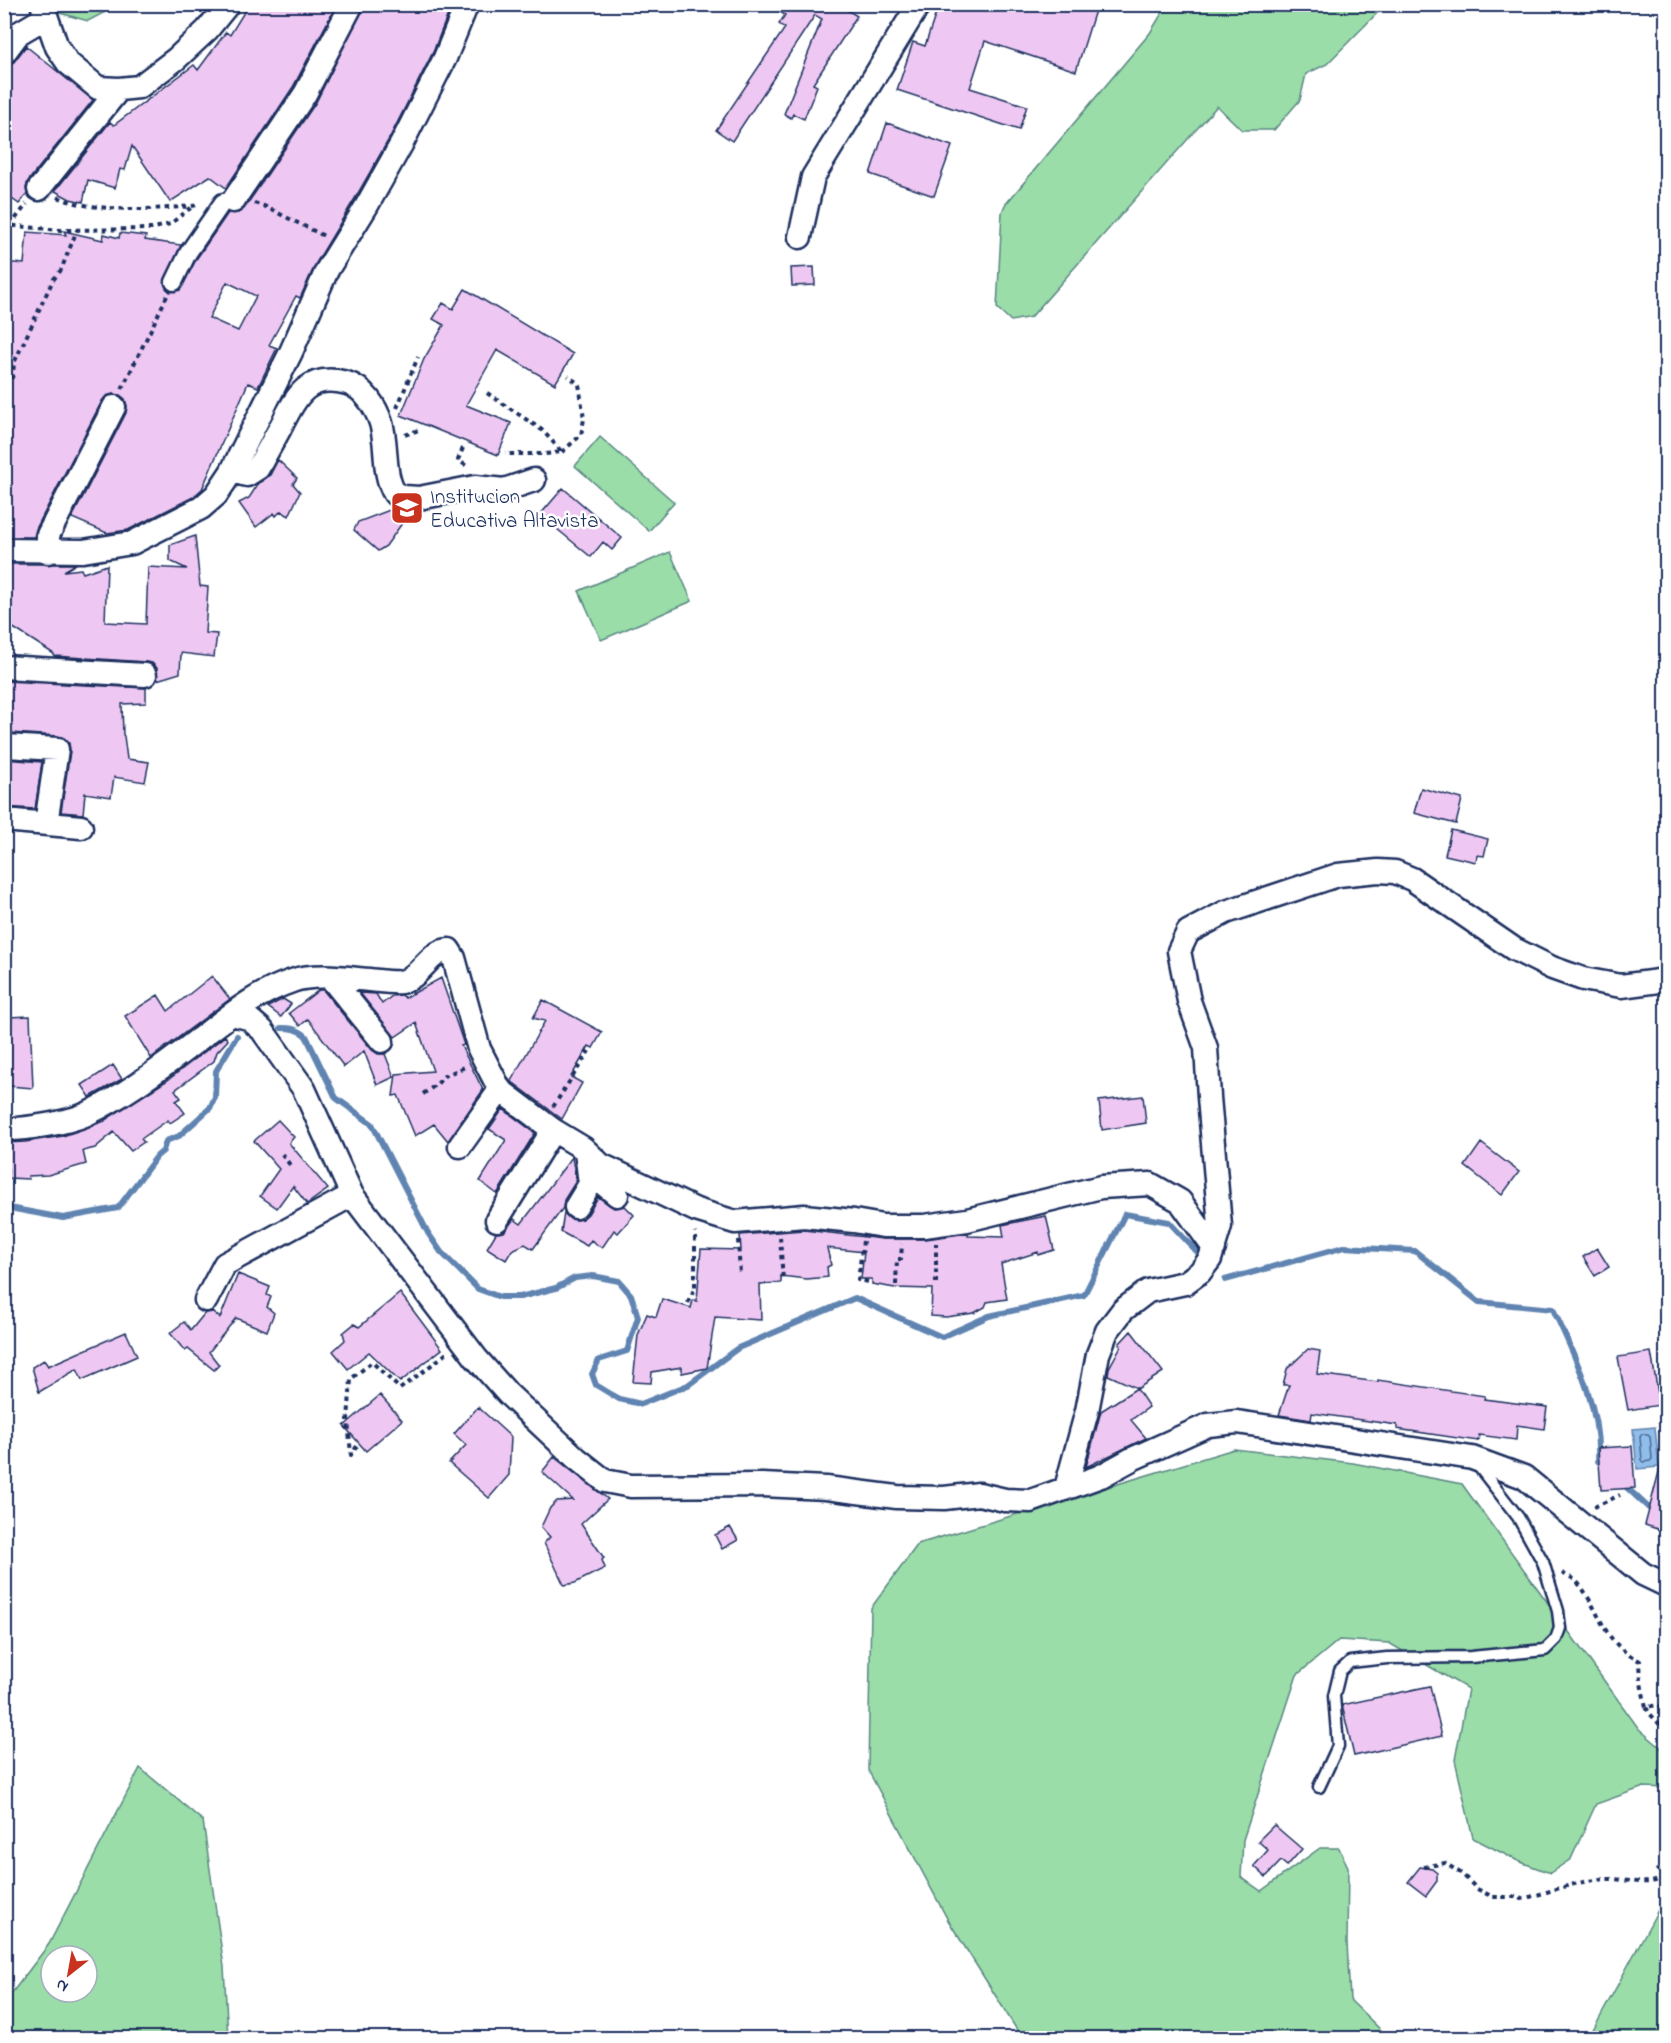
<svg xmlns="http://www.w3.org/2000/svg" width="1671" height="2043" viewBox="0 0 1671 2043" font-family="'Indie Flower',sans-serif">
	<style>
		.green { fill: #9adda8; stroke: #5a8683; stroke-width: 1.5; fill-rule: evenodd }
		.water { fill: #90bde9; stroke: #6184b1; stroke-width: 1.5 }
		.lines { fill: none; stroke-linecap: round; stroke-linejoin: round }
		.shore { stroke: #4a6896; stroke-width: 1.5 }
		.stream { stroke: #6184b1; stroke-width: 6 }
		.building { fill: #eec8f2; stroke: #1b2f5e; stroke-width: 1.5; fill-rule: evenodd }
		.service-casing { stroke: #1b2f5e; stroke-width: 15 }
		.pedestrian-casing { stroke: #1b2f5e; stroke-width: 21 }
		.minor-casing { stroke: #1b2f5e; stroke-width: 27 }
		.path { stroke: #1b2f5e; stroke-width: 4; stroke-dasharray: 4.5 4.5; stroke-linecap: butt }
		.service { stroke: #fff; stroke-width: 10 }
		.pedestrian { stroke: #fff; stroke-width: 16 }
		.minor { stroke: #fff; stroke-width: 22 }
		.labels { text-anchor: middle; stroke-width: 5; stroke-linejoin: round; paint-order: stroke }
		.poi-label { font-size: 21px; fill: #1b2f5e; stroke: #fff; text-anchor: start }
	</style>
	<rect width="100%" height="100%" fill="#fff"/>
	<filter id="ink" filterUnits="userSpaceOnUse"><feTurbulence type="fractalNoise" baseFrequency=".0167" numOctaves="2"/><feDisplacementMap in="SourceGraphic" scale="12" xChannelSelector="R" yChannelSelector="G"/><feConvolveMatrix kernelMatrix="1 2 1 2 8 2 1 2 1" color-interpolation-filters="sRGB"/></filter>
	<g filter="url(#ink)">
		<!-- green -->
		<path class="green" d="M56,5h60l-3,3 -25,13 -28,-8z
			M1167,5h218l-58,59 -21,10 -6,26 -26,30h-32l-25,-24 -186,211 -20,4 -14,-13 5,-96 3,-7 145,-172z
			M600,437l74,65 -25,29 -74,-65z
			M670,552l22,49 -91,39 -22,-49z
			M1234,1449l119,14 109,21 177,245 27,23v36l-22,-1 -48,17 -25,55 -21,14 -32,-12 -45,-23 -18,-78 13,-71 -79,-46 -50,-3 -42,35 -54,165 -2,37 20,14 59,-43h19l9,19 -1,76 3,57 35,34 9,4h-372l-74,-118 -80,-150 3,-162 47,-64z
			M140,1768l63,53 21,146 4,71h-223v-36l44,-58zM51,1956h36v36h-36z
			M1666,1895v143h-77z"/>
		<!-- water -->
		<path class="water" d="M1655,1427l4,40 -22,2 -4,-40z"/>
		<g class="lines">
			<!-- shore -->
			<path class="shore" d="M1642,1434h6l2,2 2,23 -2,2 -6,1 -2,-2 -2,-23z"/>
			<!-- stream -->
			<path class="stream" d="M281,1028c10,0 17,1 25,8l30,62 36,26 56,109 13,19 37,37 22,8h20l36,-9 19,-10 18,-2 26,5 12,14 7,22 -11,34 -28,9 -7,14 4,11 23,14 22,5 47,-19 50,-37 117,-50 87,39 47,-21 95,-21 41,-81 44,8 32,34
				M4,1207l59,11 55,-10 39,-52 6,-5 3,-10 13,-5 31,-28 5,-11 1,-26 21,-35
				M1225,1280l119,-33 71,4 64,51 74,7c22,48 48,98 45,152l6,6
				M1623,1484l43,40"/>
		</g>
		<!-- building -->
		<path class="building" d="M249,4h88l-44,83 -67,101 -16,-12 -40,26 -38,-56 -7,24 -5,-1 -5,19 -27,-8 -5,22 -13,-3 -15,-8 55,-69 4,3 80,-60 4,5 28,-38 4,3z
			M365,4h87l-19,48 -43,85 -36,63 -38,63 -16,35 -4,-2 -27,49 8,3 -19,39 -10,-4 -46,106 -9,8 -65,33 -21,3 -35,-15 54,-105 1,-7 -2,-7 -5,-4 -7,-1 -7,2 -4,5 -66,128 -2,8h-30v-275l20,2 3,-32 39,3 -2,-4 39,9 1,-6 15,4 1,-5 26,3 -1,4 36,5 -17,37 2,6 4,4 10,-2 17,-32 31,-45h10l6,-4 72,-107zM227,282l29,14 -18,35 -29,-13z
			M767,4h71l19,12 -44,68 4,2 -13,33 -11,-5 -2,4 -7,-4 38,-95 -7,-4 -83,126 -16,-11 69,-102 -6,-4 6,-9z
			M939,4h158l-21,67 -91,-30 -15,47 57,18 -8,24 -122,-40 16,-48 12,4z
			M26,46l67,54 -65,81 -2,7 1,6 -8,10 -15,-11v-127l10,-4z
			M887,123l65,23 -18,50 -64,-22z
			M814,267l1,18 -23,1 -1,-18z
			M465,289l108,65 -18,30 -58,-34 -31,55 45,18 -13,32 -97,-40 23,-56 20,-34 -11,-6 10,-16 10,6z
			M278,460l19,18 -4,6 7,8 -11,24 -8,-5 -5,5 -2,-3 -18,14 -17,-24 10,-5 9,-14 12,-9z
			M563,488l59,50 -10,12 -9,-8 -12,15 -51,-42z
			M395,508l10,3v8l-19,27 -8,5 -24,-21 4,-8z
			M195,536l5,50 8,1 -3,46 12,1 -3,23 -33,-4 -1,20 -23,7v-12l-5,-5 -6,-1 -92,-6v-2l-50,-32v-58h72l-12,7 17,-2 2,4 24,-8 -2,57 41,2 2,-57 39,2 -17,-8v-16z
			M4,681l142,7v15l-24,1 1,31 1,1 3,23 22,3 -4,20 -31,-5 -3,20 -26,-4 -2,21 -22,-2 9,-61 -1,-8 -5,-5 -6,-2 -48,-3 1,-17 -7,-2z
			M4,759l38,3 -7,47 -31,-2z
			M1421,788l41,11 -6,25 -42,-11z
			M1451,830l37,9 -4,17 -7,-1 -1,7 -31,-7z
			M212,976l18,23 -79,59 -26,-42 33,-21 10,16z
			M441,978l21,61 2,6 -3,1 22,44 -35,51 -14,-17 -19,12 -17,-41 -5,1 3,-22 37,-3 -17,-48 -21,14 -35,-44 16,1 6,10 10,-8 10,-1 3,3z
			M319,990h4l49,60 6,4h7l9,23 -17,8 -13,-34 -20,16 -36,-48 -8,7 -11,-13z
			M283,999l8,5 -10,13 -13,-10z
			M543,1000l59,32 -9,16 -4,-2 -18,31 11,6 -20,36 -51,-38 34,-60 -12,-3z
			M30,1016l3,72 -24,-2 -1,-69z
			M225,1036l3,4 -11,12 -3,9 -39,29 6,8 -5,3 9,12 -15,10 -2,-3 -27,19 3,3 -13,9 -17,-19 -19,16 -12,3 3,13 -38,11 -20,1 1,3 -21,-1v-9h-4v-26l21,-1 38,-6 42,-15v-1l63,-40z
			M113,1065l9,14 -32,18 -8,-12z
			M1143,1096l3,27 -44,7 -3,-29z
			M503,1109l32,24 -38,61 -17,-13 26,-41 -17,-11z
			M278,1120l16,17 -5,6 39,46 -21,15 -14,-18 -16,22 -17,-12 19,-27 -25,-28z
			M1481,1143l38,29 -17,23 -37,-29z
			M572,1157l4,24 -12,19 -1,8 -30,41 -8,-5 -13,6 -6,10 -19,-12 9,-15 8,-1 10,-13 7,5z
			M598,1197l16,11 11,-2 9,9 -16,18 -4,-3 -12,18 -11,-8 -4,6 -26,-14 3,-19 6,6 6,1 6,-1 6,-5z
			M1046,1216l8,34 -16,5v-3l-37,12 6,35 -20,3 -2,5 -11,6 -28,4 -15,-1 1,-27 -37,-1 -23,-4v-5h-11l3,-27 -37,-4 4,17 -4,2 1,10 -21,2 -26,-3v7l-21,1 1,36 -46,-3 -8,51 -25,5v-6l-30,5 -1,11 -18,-1 5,-47 9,-21 9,3 6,-18 29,9 2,-8 4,1 4,-52 40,1 -1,-15 64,-5 79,9h43l42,-6v3l36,1 -2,-12z
			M1597,1248l12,19 -14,9 -12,-19z
			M238,1274l32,13 -3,8 4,2 -4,10 7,6 -7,18 -31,-13 -27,34 10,13 -5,5 -26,-21 -3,2 -15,-18 14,-11 7,8 14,-17 8,-1 7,6z
			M400,1293l42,56 -42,33 -31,-30 -21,17 -15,-18 12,-11 -2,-7 11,-9 5,3z
			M1131,1331l32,41 -26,17 12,18 -18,13 15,18 -60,29 15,-56 36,-23 -29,-13 1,-7 12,-22 -2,-2z
			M126,1332l11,24 -55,24 -5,-11 -38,23 -7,-25 12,-7 4,6z
			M1308,1349l12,2 -3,23 61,8v-2l107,16 -1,3 63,8 -3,22 -27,-4 -1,15 -37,-5 -1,6 -81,-12v-4l-85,-12 -1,7 -32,-5 10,-30h-6l4,-16z
			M1651,1352l9,53 -32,5 -10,-53z
			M380,1395l22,25 -36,31 -22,-25z
			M478,1407l33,30 -2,38 -20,23 -40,-35 17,-18 -12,-11z
			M1632,1446l3,42 -34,2 -3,-42z
			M554,1457l54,42 -27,25 23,34 -2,2 3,8 -30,15 -11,2 -20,-42 6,-6 -9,-10 9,-19 7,-7 16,-1 -31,-28z
			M1661,1464h5v68l-21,-7z
			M730,1527l8,13 -16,9 -7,-14z
			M1430,1686l12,50 -88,20 -12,-51z
			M1274,1825l28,24 -15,17 -6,-5 -15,16 -12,-11 14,-16 -10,-9z
			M1420,1867l12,2 5,4v8l-11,15 -18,-14z"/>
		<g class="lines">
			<defs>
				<path id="service" d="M1319,1787l19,-41 -4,-50 6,-25 10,-9 37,-4 84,-1 74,-7 11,-11 4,-11 -2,-17 -15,-49 -25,-45 -42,-54"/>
				<path id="pedestrian" d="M174,282l14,-29 35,-51"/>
				<path id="minor" d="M42,4l15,43 11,16 30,25 21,1 20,-2 37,-28 31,-29 21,-26
					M4,53l15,-20 27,-16
					M39,189l80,-100
					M233,201l72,-107 47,-90
					M800,237l13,-60 106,-173
					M232,471l15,4 11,-7c7,-13 15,-27 22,-40 16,-31 27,-56 67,-45 17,5 29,24 34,40 7,23 1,50 14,71l9,3 15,1 56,-11 29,3 30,-10
					M4,550l79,1 49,-8 69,-35 15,-13 16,-24 59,-119 36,-82 39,-63 36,-64 43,-85 22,-54
					M48,552v-17l66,-128
					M4,667l141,8
					M6,746l51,3 -11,75
					M4,820l77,7
					M330,977l52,64
					M232,1014l16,4 14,12 42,59 48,106 124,163 32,36 68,64 29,23 26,5 131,-1 64,3 71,9 47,1 35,-4 26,6 26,1 70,-25 31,-17 76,-34 29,-3 235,36 52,19 119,97 23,11
					M4,1129c20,1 68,-7 85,-16 38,-19 77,-48 110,-74 30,-23 57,-46 93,-58 21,-8 55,-3 77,-1 11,1 21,3 32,2 20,-4 27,-31 48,-32l5,8 25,91 21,41 53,40 30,18 18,17 95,45 39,12 69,-6 50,5 29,5h41l43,-6 134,-33 49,-3 30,17 34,47
					M460,1146l40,-56
					M589,1172l28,23
					M576,1207l14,-23 -4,-33
					M497,1220l56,-90
					M206,1300l19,-36 127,-69
					M1066,1488l21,-77 11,-57 9,-23 16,-21 25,-19 37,-8 15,-11 10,-13 10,-33 -11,-129 -3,-49 -17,-47 -10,-50 9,-19 38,-20 112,-37 40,-4 17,1 17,7 102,70 38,19 31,11 38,7 45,-6"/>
			</defs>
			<!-- service casing -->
			<use href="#service" class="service-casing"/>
			<!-- pedestrian casing -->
			<use href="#pedestrian" class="pedestrian-casing"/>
			<!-- minor casing -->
			<use href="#minor" class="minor-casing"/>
			<!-- path -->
			<path class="path" d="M58,197c34,16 104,13 141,8
				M254,203l10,3 62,31
				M4,225l56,5 91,-1 19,-5 22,-17
				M10,226l17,-22
				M122,389l45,-93
				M487,393l55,37 20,22 -17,2h-40
				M4,395l9,-20 1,-12 39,-83 8,-10 16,-40
				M397,408l21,-51
				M405,435l16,-6
				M463,448l-5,12 10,7
				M562,452l19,-17 3,-16 -5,-35 -11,-8
				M423,1094l14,-10 7,-8 23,-10
				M553,1107l36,-56
				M282,1154l8,11
				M780,1237l3,44
				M738,1240l2,35
				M863,1241l-5,39 12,2
				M936,1283v-40
				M896,1285l1,-26h4l1,-15
				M688,1303l7,-16v-55
				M357,1446l-6,9 -3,-35 3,-41 21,-17 28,27 47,-36
				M1594,1507l26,-12
				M1562,1573c5,3 12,5 16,10 24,29 23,59 62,78l1,22 5,24 12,-2 8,3
				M1646,1707l4,7 16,17
				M1424,1867l21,-4 17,11 15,15 16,8h22l7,2c29,-7 58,-20 88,-20 16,0 38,8 52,-1v-4l-6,-6"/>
			<!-- service -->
			<use href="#service" class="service"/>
			<!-- pedestrian -->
			<use href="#pedestrian" class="pedestrian"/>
			<!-- minor -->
			<use href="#minor" class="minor"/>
		</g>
	</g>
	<!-- icons -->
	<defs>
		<symbol id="school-square" viewBox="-11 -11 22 22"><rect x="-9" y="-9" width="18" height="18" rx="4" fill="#c8321e" stroke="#fff"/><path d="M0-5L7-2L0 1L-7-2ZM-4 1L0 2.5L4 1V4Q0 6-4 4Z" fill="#fff"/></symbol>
	</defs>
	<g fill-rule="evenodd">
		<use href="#school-square" x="388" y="489" width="38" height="38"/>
	</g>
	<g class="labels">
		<!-- poi labels -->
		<g class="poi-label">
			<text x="430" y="503">Institucion<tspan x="430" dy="24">Educativa Altavista</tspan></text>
		</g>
	</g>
	<!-- margin -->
	<rect width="1671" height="2043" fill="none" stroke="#fff" stroke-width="24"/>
	<rect x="12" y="12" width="1647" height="2019" fill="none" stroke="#1b2f5e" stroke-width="2" filter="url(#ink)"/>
	<!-- north arrow -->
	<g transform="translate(69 1974) rotate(211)"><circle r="28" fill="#ffffff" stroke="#a4acbf" stroke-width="1.5"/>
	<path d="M0-4.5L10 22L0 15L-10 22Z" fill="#c8321e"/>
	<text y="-9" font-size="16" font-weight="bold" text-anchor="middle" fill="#1b2f5e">N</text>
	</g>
</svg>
